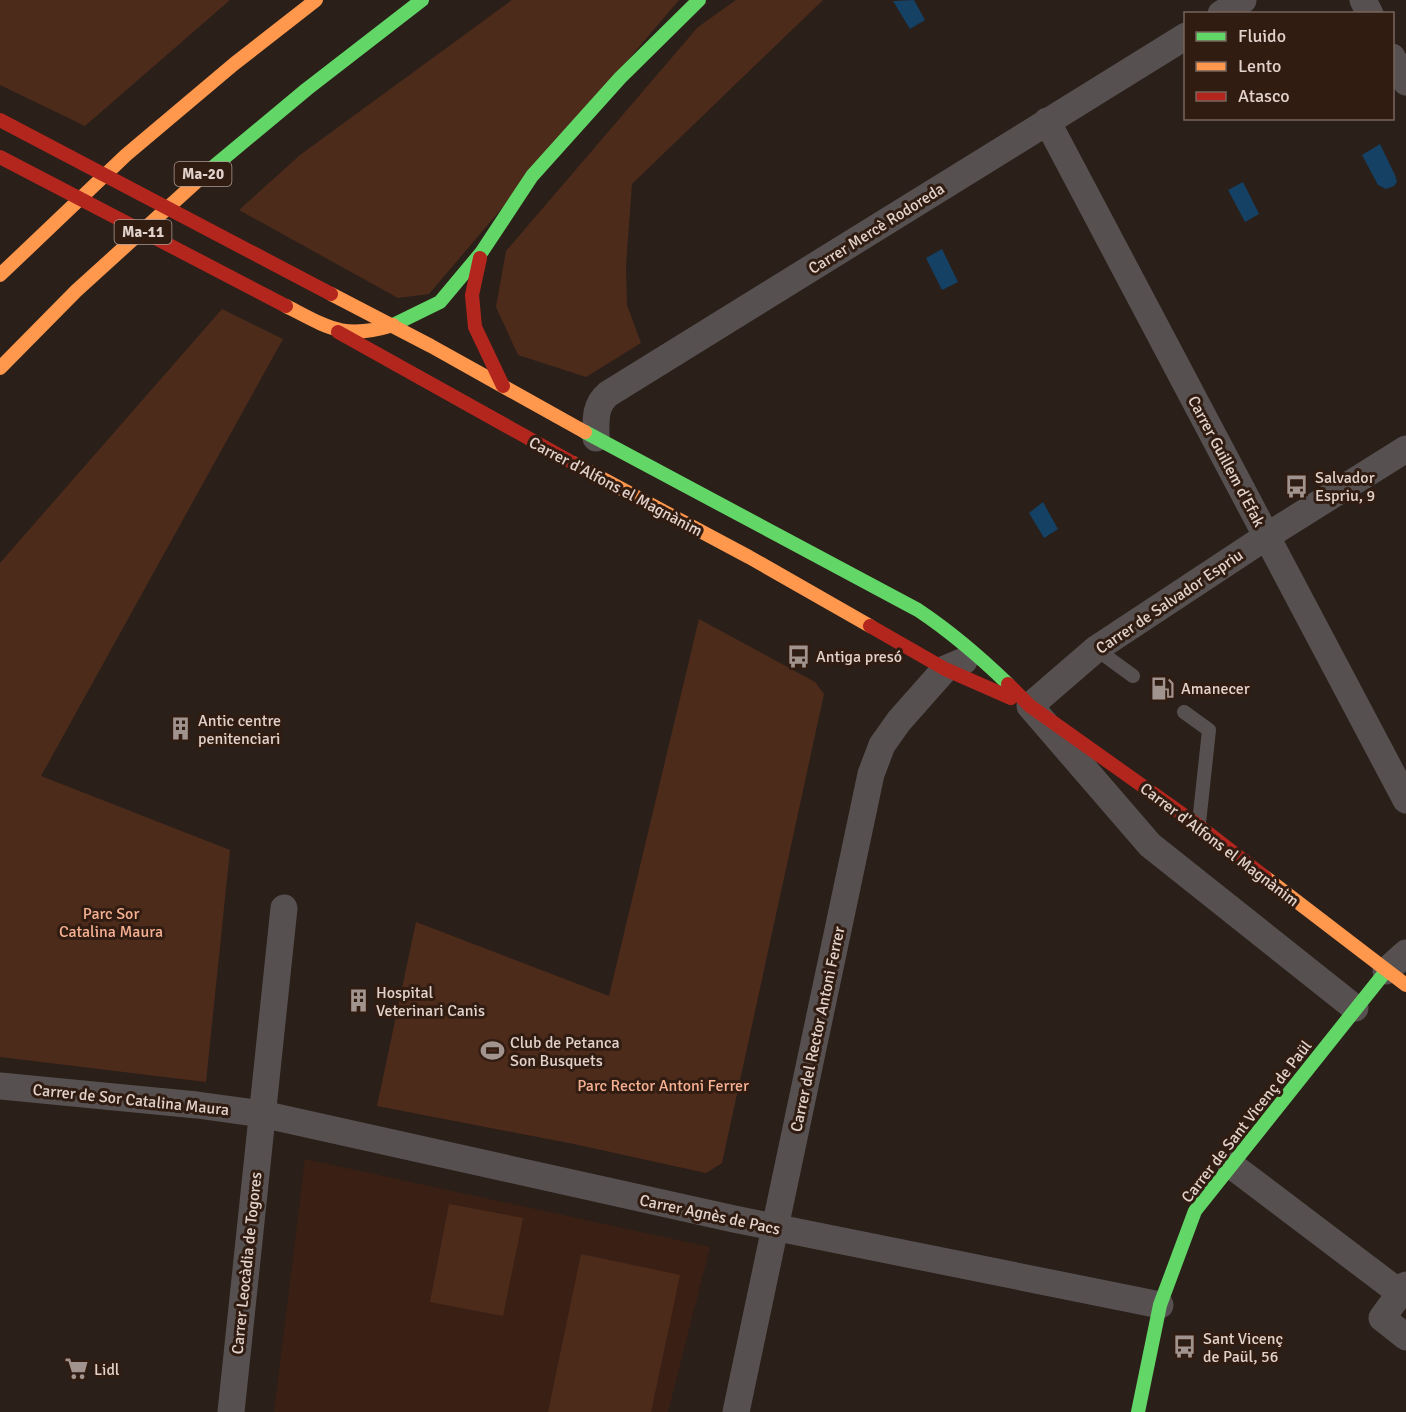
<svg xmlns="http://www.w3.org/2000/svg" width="1406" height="1412" viewBox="0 0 1406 1412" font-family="Signika,sans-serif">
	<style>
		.built { fill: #3a2014 }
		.green { fill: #4d2b1b }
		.water { fill: #144164 }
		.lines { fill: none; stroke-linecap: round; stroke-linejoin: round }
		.lane { stroke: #565150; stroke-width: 14 }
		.street { stroke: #565150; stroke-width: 27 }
		.fast { stroke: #63d668; stroke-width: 14 }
		.slow { stroke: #ff974d; stroke-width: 14 }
		.jam { stroke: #b3261e; stroke-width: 14 }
		.jam-bridge { stroke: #b3261e; stroke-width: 14 }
		.labels { text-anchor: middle; stroke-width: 6; stroke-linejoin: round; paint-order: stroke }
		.shield { fill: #311c12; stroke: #ac9b94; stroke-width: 1.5 }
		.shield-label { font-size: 15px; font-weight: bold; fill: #e1d2cb }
		.street-label { font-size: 16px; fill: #e1d2cb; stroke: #311c12 }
		.poi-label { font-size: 16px; fill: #e1d2cb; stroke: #311c12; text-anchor: start }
		.park-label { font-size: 16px; fill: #f6b092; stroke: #311c12 }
	</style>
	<rect width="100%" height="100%" fill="#2a1f19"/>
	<!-- built -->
	<path class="built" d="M305,1159l405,88 -42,165h-394z"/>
	<!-- green -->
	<path class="green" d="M0,0h230l-145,126 -85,-41z
		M512,0h167l-250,294 -31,4 -159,-88 61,-55z
		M736,0h87l-191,184 -6,82 1,39 14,38 -55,34 -68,-22 -22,-48 10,-56 192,-224z
		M222,309l61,30 -242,437 189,74 -24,232 -206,-25v-494z
		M699,619l116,63 9,12 -102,469 -16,10 -132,-29 -197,-38 39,-184 193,74z
		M449,1204l74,14 -20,98 -73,-14z
		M581,1254l99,21 -29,137h-103z"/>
	<!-- water -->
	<path class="water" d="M914,0l11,20 -15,9 -17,-28z
		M1380,144l15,31 2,7 -3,4 -8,3 -8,-4 -16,-30z
		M1243,182l16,32 -14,8 -17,-32z
		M942,249l16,33 -16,8 -16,-32z
		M1043,502l15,27 -14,9 -15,-25z"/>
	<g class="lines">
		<!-- lane -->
		<path class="lane" d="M1096,649l37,27
			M1184,712l25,18 -10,93"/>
		<!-- street -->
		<path class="street" d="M1363,0l7,14
			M1221,14l22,-14
			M1392,57l14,25
			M1047,121l359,679
			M596,438c0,-17 -2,-32 12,-44l578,-358
			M1386,971l20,-18
			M1355,1008l-205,-163 -120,-139 66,-57 171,-113 139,-87
			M0,1086l197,19 65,9 472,105 426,86
			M1231,1165l169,128
			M1406,1285l-24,33 24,19
			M231,1412l53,-504
			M736,1412l135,-638 11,-29 17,-24 46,-52 19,-8"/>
		<!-- fast -->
		<path class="fast" d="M206,173l101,-84 115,-89
			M393,325l47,-23 41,-49 51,-77 88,-98 79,-78
			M585,432l333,178c33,22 61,46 90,74
			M1138,1412l22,-107 35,-94 191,-240"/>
		<!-- slow -->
		<path class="slow" d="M0,275l126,-120 108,-91 82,-64
			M331,294l100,52 154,86
			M286,306c43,22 58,34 107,19
			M0,368l76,-77 130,-118
			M573,463l176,94 121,69
			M1265,877l141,108"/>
		<!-- jam -->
		<path class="jam" d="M480,258l-8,37 3,32 28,59
			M338,332l235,131
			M870,626l75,43 66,29
			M1008,684l22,22 169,120 66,51"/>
		<!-- jam-bridge -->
		<path class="jam-bridge" d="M0,120l331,174
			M0,157l286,149"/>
	</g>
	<!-- icons -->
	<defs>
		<symbol id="bus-bare" viewBox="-9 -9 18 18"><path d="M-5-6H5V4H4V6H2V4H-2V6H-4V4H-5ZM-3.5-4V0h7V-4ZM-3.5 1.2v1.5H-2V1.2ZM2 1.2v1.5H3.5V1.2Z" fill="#a1938d" stroke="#311c12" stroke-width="2.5" paint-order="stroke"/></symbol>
		<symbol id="fuel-bare" viewBox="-9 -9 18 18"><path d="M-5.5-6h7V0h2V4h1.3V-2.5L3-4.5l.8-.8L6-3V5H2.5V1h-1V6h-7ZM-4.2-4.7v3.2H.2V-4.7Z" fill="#a1938d" stroke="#311c12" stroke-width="2.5" paint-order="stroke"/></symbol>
		<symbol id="building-bare" viewBox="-9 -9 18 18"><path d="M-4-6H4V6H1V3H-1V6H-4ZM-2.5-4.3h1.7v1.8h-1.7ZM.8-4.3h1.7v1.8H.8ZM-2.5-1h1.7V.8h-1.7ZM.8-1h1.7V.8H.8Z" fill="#a1938d" stroke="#311c12" stroke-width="2.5" paint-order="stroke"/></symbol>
		<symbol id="stadium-bare" viewBox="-9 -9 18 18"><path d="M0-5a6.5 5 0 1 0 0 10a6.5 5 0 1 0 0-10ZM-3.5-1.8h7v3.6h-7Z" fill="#a1938d" stroke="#311c12" stroke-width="2.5" paint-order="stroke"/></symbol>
		<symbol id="supermarket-bare" viewBox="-9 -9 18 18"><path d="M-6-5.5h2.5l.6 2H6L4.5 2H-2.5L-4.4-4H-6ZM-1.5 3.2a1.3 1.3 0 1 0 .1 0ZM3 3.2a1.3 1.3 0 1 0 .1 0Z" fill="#a1938d" stroke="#311c12" stroke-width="2.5" paint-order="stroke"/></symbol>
	</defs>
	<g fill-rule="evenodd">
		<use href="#bus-bare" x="1280" y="470" width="33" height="33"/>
		<use href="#bus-bare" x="782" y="640" width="33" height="33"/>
		<use href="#fuel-bare" x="1146" y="672" width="33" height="33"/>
		<use href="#building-bare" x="164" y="712" width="33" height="33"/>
		<use href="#building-bare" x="342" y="984" width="33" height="33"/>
		<use href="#stadium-bare" x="476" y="1034" width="33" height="33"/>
		<use href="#bus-bare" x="1168" y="1330" width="33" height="33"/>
		<use href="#supermarket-bare" x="60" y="1352" width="33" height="33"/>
	</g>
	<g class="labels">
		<!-- shield labels -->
		<g class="shield">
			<rect x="174.5" y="162" width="57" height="24" rx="4.5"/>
			<rect x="114.5" y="220" width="57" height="24" rx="4.5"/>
		</g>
		<g class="shield-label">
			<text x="203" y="179">Ma-20</text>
			<text x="143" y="237">Ma-11</text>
		</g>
		<!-- street labels -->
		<g class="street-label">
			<text transform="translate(876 228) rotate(-32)" y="6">Carrer Mercè Rodoreda</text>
			<text transform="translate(1227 461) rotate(62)" y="6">Carrer Guillem d'Efak</text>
			<text transform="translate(616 486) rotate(28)" y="6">Carrer d'Alfons el Magnànim</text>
			<text transform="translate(1169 601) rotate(-34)" y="6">Carrer de Salvador Espriu</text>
			<text transform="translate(1220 844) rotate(37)" y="6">Carrer d'Alfons el Magnànim</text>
			<text transform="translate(817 1029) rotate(-78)" y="6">Carrer del Rector Antoni Ferrer</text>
			<text transform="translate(131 1099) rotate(6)" y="6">Carrer de Sor Catalina Maura</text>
			<text transform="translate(1246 1121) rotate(-52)" y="6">Carrer de Sant Vicenç de Paül</text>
			<text transform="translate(710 1214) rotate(12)" y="6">Carrer Agnès de Pacs</text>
			<text transform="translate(246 1263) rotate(-84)" y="6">Carrer Leocàdia de Togores</text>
		</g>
		<!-- poi labels -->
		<g class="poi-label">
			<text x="1315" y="483">Salvador<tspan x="1315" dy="18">Espriu, 9</tspan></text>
			<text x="816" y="662">Antiga presó</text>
			<text x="1181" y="694">Amanecer</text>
			<text x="198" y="726">Antic centre<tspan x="198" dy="18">penitenciari</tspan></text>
			<text x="376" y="998">Hospital<tspan x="376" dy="18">Veterinari Canis</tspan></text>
			<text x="510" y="1048">Club de Petanca<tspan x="510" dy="18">Son Busquets</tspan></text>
			<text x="1203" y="1344">Sant Vicenç<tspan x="1203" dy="18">de Paül, 56</tspan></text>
			<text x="94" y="1375">Lidl</text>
		</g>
		<!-- park labels -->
		<g class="park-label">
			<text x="111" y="919">Parc Sor<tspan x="111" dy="18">Catalina Maura</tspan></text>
			<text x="663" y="1091">Parc Rector Antoni Ferrer</text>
		</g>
	</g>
	<!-- legend -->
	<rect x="1184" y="12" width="210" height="108" fill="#311c12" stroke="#77655c" stroke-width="1.5"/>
	<rect x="1196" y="32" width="30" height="9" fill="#63d668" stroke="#77655c" stroke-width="1.5"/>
	<text x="1238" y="42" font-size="18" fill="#e1d2cb">Fluido</text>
	<rect x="1196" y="62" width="30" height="9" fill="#ff974d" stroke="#77655c" stroke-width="1.5"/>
	<text x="1238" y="72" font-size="18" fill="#e1d2cb">Lento</text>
	<rect x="1196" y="92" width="30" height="9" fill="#b3261e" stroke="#77655c" stroke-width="1.5"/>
	<text x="1238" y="102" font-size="18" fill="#e1d2cb">Atasco</text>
</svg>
